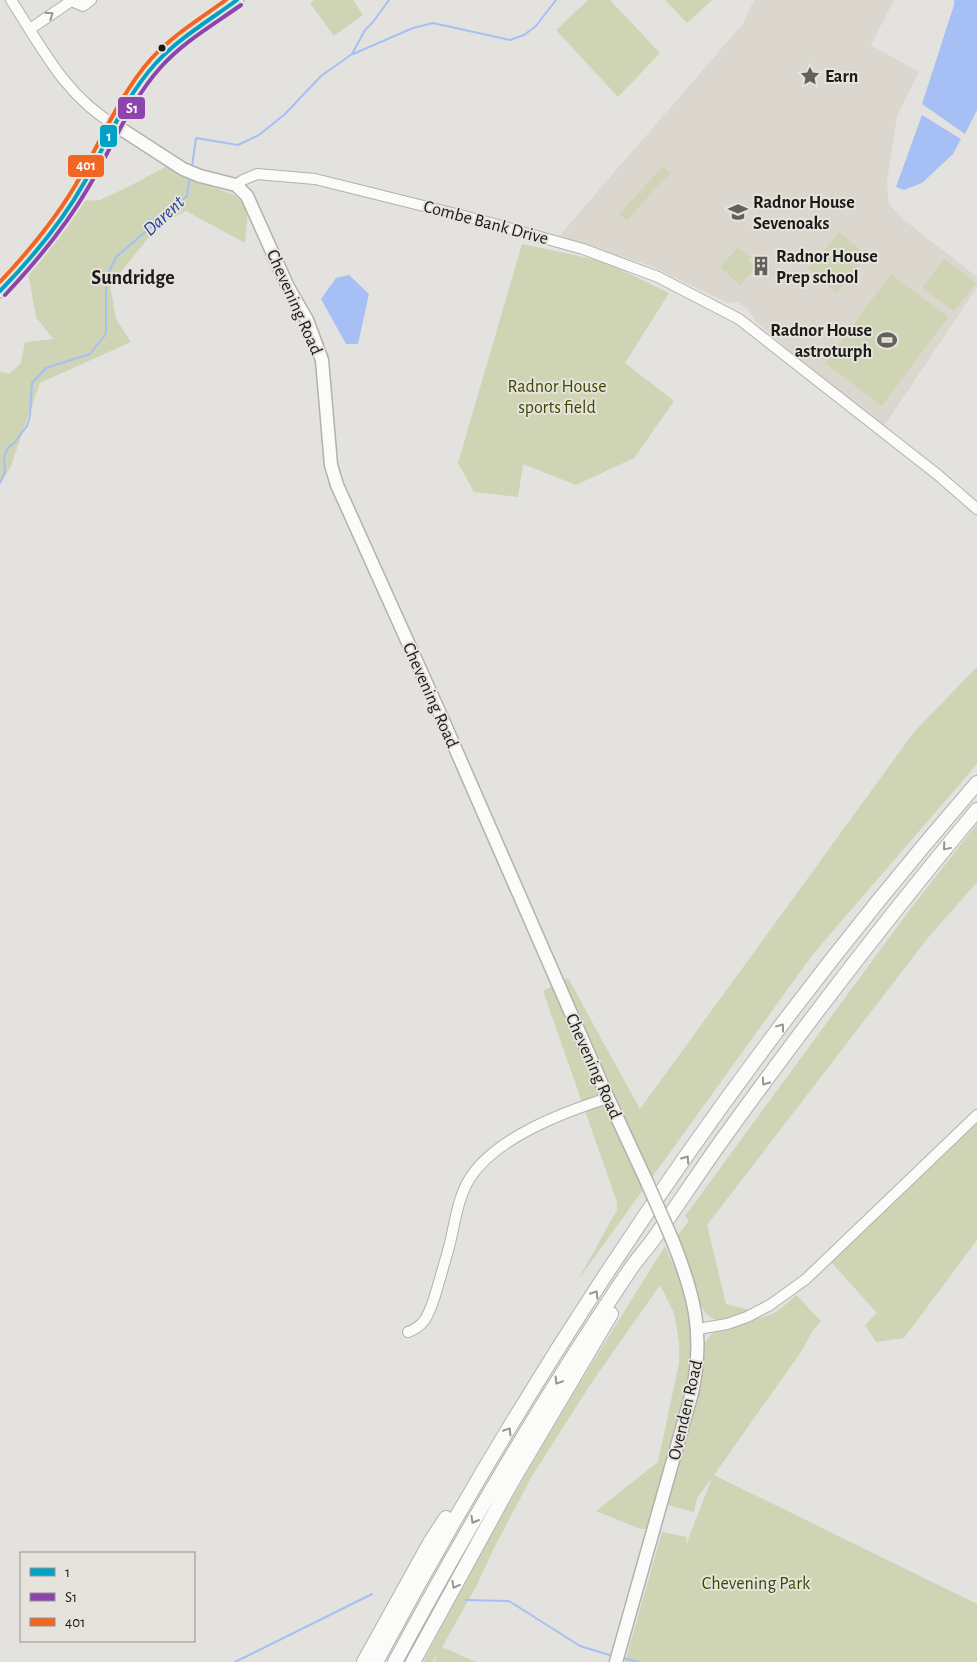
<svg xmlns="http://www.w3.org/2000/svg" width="977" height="1662" viewBox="0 0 977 1662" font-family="'Alegreya Sans',sans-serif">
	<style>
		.built { fill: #dbd7ce }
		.green { fill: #ced4b4 }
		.water { fill: #a6bff4 }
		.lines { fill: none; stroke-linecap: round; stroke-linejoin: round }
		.stream { stroke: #a6bff4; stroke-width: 2 }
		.minor-casing { stroke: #b2b1af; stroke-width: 12 }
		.major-casing { stroke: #b2b1af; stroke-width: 15 }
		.highway-casing { stroke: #b2b1af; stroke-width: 16 }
		.minor { stroke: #fbfbfa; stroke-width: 10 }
		.major { stroke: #fbfbfa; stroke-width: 12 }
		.highway { stroke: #fbfbfa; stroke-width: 14 }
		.major-bridge-casing { stroke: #b2b1af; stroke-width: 15; stroke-linecap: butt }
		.major-bridge { stroke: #fbfbfa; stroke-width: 12 }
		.bus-1-casing { stroke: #e6e3dd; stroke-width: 8 }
		.bus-2-casing { stroke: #e6e3dd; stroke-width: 8 }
		.bus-3-casing { stroke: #e6e3dd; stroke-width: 8 }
		.bus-1 { stroke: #01a2c5; stroke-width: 4 }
		.bus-2 { stroke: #8e44ad; stroke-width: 4 }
		.bus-3 { stroke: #f26522; stroke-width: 4 }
		.oneway { stroke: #979695 }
		.bus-dot { fill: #1c1b19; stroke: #e6e3dd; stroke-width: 2 }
		.labels { text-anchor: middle; stroke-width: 4; stroke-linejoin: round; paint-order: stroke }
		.poi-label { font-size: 18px; font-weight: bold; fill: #1c1b19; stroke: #e6e3dd; text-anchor: start }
		.street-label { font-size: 18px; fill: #1c1b19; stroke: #e6e3dd }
		.park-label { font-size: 18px; fill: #3e4800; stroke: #e6e3dd }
		.water-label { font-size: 19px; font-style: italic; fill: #1f4199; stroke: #e6e3dd }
		.quarter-label { font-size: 20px; font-weight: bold; fill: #1c1b19; stroke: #e6e3dd }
		.line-badge { stroke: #e6e3dd; stroke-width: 2 }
		.badge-label { font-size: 14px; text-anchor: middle; font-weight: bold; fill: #fff }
	</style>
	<rect width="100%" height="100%" fill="#e4e2df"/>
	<!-- built -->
	<path class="built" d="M754,0h140l-23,45 48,27 -22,44 -10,66 2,22 14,15 74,58v10l-93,139 -84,-66 -45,-39 -7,-11 -11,-8 -9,1 -77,-37 -92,-30 183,-211z"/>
	<!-- green -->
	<path class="green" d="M314,0h39l10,15 -29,21 -24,-33z
		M588,0h22l50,53 -42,44 -62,-67z
		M665,0h47l-25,23z
		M167,166l32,16 35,13 14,13 -3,35 -59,-32 -27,14 -49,60 6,34 15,23 -91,41 -30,85 -10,16v-113l9,3 12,-11 4,-21 28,-3 -17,-22 -8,-44 50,-72 22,-1 30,-14z
		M663,166l7,7 -43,47 -8,-6z
		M840,232l27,24 -30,37 -29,-25z
		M522,244l81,17 66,32 -44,70 49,38 -40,57 -58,27 -53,-21 -5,33 -44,-5 -16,-29z
		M738,247l13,10 -3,3 8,8 -13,13 -2,5 -21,-19z
		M944,259l32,24 -22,28 -32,-23z
		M891,274l57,43 -66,89 -57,-43z
		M977,667v97l-164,190 -235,326 39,-70v-8l-74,-211 25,-13 72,131 274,-377z
		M977,824v58l-50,57 -220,286 19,79 24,6 -22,11 -9,1 -13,-8 -5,-9 -3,-14 -21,-55 12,-15 -4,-5 223,-304z
		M977,1122v118l-73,98 -28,4 -11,-17 12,-12 -46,-51z
		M665,1246l20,44 5,20 3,59 -45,160h-7l-45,-18 62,-49 21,-99v-21l-5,-29 -14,-28 -68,97 -60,94 -40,76 -15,33 -35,62 34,15h-42l4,-9 -6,9h-9c48,-93 100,-184 154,-274 29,-48 59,-95 88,-142z
		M796,1295l25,26 -9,11 -11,20 -87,123 263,129v58h-352l37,-130 25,5 -1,8 26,-67 -15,20 -3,14 -27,-7c11,-44 24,-87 34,-130 3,-14 -2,-30 10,-40 13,-12 41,-14 58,-20 10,-3 19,-13 27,-20z"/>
	<!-- water -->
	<path class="water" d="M954,0h23v110l-12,24 -43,-30 32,-99z
		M922,115l39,24 -8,15 -31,29 -18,7 -8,-3z
		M349,275l20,19 -11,50h-12l-25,-45 15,-21z"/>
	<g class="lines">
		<!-- stream -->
		<path class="stream" d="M353,54l60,-26 20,-5 77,17 14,-5 12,-9 20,-26
			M192,166l4,-28 42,7 21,-10 26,-21 36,-38 31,-22 13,-24 8,-8 16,-22
			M0,483l5,-11 -1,-16 4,-8 7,-6 12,-16 3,-10 2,-33 14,-15 44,-14 16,-20v-56l10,-21 71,-61 3,-20
			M465,1600l44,1 71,45 33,10
			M622,1658l17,4
			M235,1662l137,-68"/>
		<defs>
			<path id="minor" d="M11,0c30,46 54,96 104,125
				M71,0v1l12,5 8,-6
				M30,29l41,-28
				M236,185l7,-5 14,-6 58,5 161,40 107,30 75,28 81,42 199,156 39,34
				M698,1329l29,-5 20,-7 23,-12 36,-26 171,-164
				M408,1332c17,-6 20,-17 26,-33 5,-17 10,-34 15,-52 6,-23 8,-48 21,-69 26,-41 94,-66 138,-80"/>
			<path id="major" d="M115,125l68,44 17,7 36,9 11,11 41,91 19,33 15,40 9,105 6,20 105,233 166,380 38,82
				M0,291c27,-28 55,-58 74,-91 28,-45 46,-97 82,-137 23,-25 54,-43 81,-63
				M616,1662l76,-269c13,-60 2,-99 -20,-154"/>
			<path id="highway" d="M364,1662l67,-121 15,-23
				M376,1662c167,-313 369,-611 601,-879
				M395,1662c71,-132 148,-263 232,-388 8,-13 19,-24 28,-37 22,-31 43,-63 65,-94 82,-114 167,-225 257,-333
				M413,1662l97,-177 101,-171"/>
		</defs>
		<!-- minor casing -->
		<use href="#minor" class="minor-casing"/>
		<!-- major casing -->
		<use href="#major" class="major-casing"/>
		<!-- highway casing -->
		<use href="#highway" class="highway-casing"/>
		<!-- minor -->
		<use href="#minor" class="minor"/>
		<!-- major -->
		<use href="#major" class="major"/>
		<!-- highway -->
		<use href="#highway" class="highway"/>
		<defs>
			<path id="major-bridge" d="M646,1180l26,59"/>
		</defs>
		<!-- major-bridge casing -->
		<use href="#major-bridge" class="major-bridge-casing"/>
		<!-- major-bridge -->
		<use href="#major-bridge" class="major-bridge"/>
		<defs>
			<path id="bus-1" d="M0,291c32,-33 61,-67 84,-108 23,-40 40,-85 72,-120 23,-25 54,-43 81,-63"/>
			<path id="bus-2" d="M5,295c31,-33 60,-67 83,-107 24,-40 41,-85 72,-120 23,-26 53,-43 81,-63"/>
			<path id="bus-3" d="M0,282c30,-32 57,-64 79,-103 23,-40 41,-85 72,-120 22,-24 50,-41 75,-59"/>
		</defs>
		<!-- bus-1 casing -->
		<use href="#bus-1" class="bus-1-casing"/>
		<!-- bus-2 casing -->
		<use href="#bus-2" class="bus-2-casing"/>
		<!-- bus-3 casing -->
		<use href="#bus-3" class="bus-3-casing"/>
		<!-- bus-1 -->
		<use href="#bus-1" class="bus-1"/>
		<!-- bus-2 -->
		<use href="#bus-2" class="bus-2"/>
		<!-- bus-3 -->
		<use href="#bus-3" class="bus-3"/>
	</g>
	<!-- one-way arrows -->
	<defs><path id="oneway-chevron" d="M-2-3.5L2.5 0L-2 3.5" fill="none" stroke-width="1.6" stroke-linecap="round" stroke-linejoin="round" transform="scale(1.25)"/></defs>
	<g class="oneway">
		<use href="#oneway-chevron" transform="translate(50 15) rotate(-34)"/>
		<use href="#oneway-chevron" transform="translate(946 847) rotate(130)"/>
		<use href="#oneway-chevron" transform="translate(781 1027) rotate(-53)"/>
		<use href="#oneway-chevron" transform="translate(765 1082) rotate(126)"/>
		<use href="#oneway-chevron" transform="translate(686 1159) rotate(-55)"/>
		<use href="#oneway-chevron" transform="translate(595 1294) rotate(-57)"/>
		<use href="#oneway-chevron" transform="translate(558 1381) rotate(122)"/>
		<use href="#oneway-chevron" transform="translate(508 1431) rotate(-58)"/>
		<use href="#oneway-chevron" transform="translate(474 1520) rotate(120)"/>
		<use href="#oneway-chevron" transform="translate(455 1585) rotate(119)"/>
	</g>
	<!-- icons -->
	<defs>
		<symbol id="sight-bare" viewBox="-9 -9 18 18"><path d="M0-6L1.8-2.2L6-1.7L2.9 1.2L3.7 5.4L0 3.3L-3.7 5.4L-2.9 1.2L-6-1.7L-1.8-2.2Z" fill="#62615e" stroke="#e6e3dd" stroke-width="2.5" paint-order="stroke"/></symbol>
		<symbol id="school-bare" viewBox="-9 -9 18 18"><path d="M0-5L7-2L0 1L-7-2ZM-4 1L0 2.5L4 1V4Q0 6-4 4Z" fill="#62615e" stroke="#e6e3dd" stroke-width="2.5" paint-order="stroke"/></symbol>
		<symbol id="building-bare" viewBox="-9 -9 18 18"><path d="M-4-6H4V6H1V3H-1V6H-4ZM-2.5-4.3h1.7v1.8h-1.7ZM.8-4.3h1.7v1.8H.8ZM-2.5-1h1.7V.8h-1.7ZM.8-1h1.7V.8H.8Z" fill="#62615e" stroke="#e6e3dd" stroke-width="2.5" paint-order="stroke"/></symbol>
		<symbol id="stadium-bare" viewBox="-9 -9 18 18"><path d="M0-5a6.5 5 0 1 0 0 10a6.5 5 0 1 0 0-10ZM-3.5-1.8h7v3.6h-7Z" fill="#62615e" stroke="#e6e3dd" stroke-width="2.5" paint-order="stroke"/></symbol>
	</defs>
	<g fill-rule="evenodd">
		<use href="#sight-bare" x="796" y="62" width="28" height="28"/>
		<use href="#school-bare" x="724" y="198" width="28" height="28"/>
		<use href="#building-bare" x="747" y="252" width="28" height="28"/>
		<use href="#stadium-bare" x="873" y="326" width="28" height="28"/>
	</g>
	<!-- markers -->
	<circle class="bus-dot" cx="162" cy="48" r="4.5"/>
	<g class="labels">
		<!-- poi labels -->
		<g class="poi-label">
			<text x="825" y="82">Earn</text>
			<text x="753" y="208">Radnor House<tspan x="753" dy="21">Sevenoaks</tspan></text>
			<text x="776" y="262">Radnor House<tspan x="776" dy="21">Prep school</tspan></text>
			<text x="872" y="336" text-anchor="end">Radnor House<tspan x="872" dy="21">astroturph</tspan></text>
		</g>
		<!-- street labels -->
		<g class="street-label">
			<text transform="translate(486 222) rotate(15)" y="6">Combe Bank Drive</text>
			<text transform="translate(295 302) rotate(66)" y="6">Chevening Road</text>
			<text transform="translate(431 695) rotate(66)" y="6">Chevening Road</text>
			<text transform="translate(594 1066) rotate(66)" y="6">Chevening Road</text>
			<text transform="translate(685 1410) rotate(-77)" y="6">Ovenden Road</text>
		</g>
		<!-- park labels -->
		<g class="park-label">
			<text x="557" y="392">Radnor House<tspan x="557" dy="21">sports field</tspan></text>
			<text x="756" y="1589">Chevening Park</text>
		</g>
		<!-- water labels -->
		<g class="water-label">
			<text transform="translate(163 215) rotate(-43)" y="7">Darent</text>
		</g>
		<!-- quarter labels -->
		<g class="quarter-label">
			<text x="133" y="284">Sundridge</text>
		</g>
	</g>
	<g class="line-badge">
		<rect x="117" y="96" width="29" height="24" rx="5" fill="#8e44ad"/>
		<rect x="99" y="124" width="19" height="24" rx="5" fill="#01a2c5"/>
		<rect x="67" y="154" width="38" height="24" rx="5" fill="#f26522"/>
	</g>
	<g class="badge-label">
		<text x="132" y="113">S1</text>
		<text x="109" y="141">1</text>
		<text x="86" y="170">401</text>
	</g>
	<!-- legend -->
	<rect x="20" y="1552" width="175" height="90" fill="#e6e3dd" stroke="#95938f"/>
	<rect x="30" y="1568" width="25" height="8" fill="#01a2c5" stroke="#95938f"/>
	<text x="65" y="1577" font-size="15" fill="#1c1b19">1</text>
	<rect x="30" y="1593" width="25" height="8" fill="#8e44ad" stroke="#95938f"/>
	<text x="65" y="1602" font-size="15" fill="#1c1b19">S1</text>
	<rect x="30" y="1618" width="25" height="8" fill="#f26522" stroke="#95938f"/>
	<text x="65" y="1627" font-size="15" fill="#1c1b19">401</text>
</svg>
